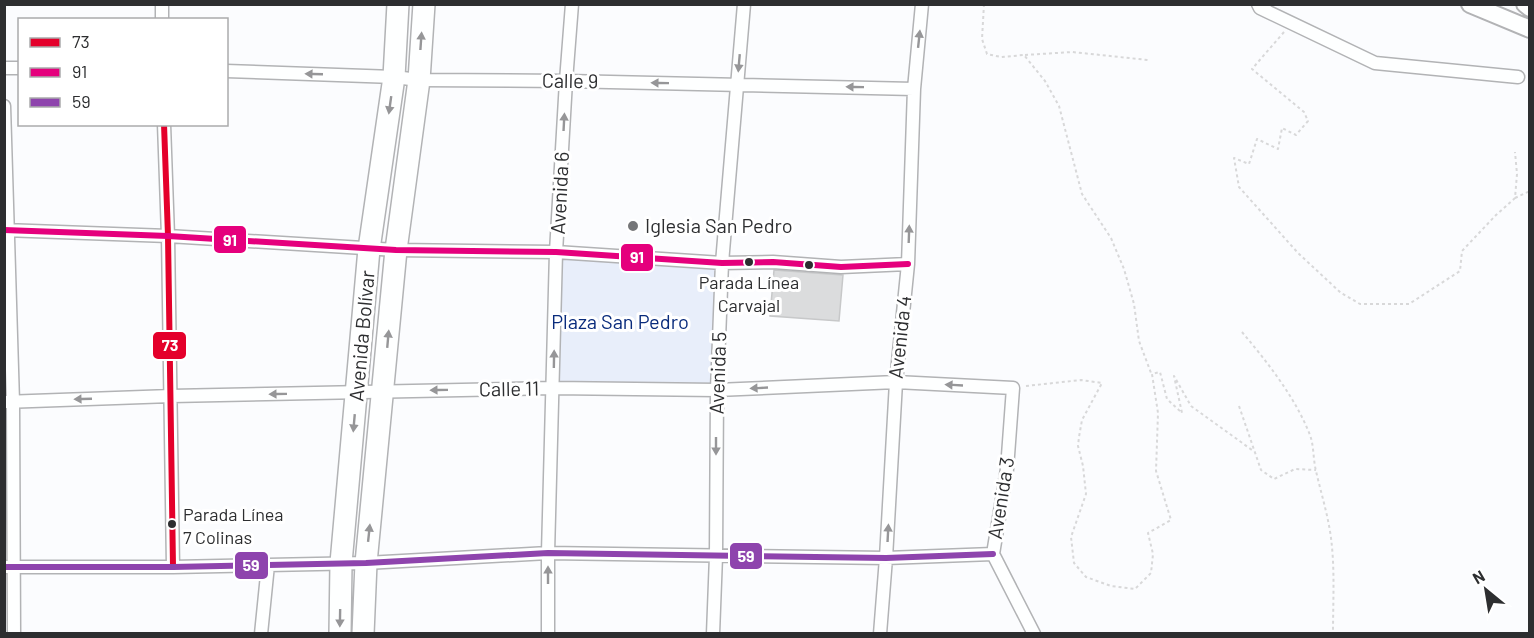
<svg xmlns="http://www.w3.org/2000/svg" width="1534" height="638" viewBox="0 0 1534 638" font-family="Barlow,sans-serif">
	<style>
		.green { fill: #e8eefa }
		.building { fill: #dbdcdd; stroke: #c7c8c9; stroke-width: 1.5 }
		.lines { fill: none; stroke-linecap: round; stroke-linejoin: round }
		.street-casing { stroke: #b2b3b5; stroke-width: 15 }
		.secondary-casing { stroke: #b2b3b5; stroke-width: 20 }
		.highway-casing { stroke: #b2b3b5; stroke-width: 24 }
		.path { stroke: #d8d8d9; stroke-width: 2; stroke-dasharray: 3 3; stroke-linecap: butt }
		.street { stroke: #feffff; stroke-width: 12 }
		.secondary { stroke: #feffff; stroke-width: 16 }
		.highway { stroke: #feffff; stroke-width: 21 }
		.bus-1-casing { stroke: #fff; stroke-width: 10 }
		.bus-2-casing { stroke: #fff; stroke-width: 10 }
		.bus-3-casing { stroke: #fff; stroke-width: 10 }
		.bus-1 { stroke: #e4002b; stroke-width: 6 }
		.bus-2 { stroke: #e5007d; stroke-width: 6 }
		.bus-3 { stroke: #8e44ad; stroke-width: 6 }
		.oneway { fill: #969698 }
		.poi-dot { fill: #757678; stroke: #fff; stroke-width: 2 }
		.bus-dot { fill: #2d2e30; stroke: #fff; stroke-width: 2 }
		.labels { text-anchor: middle; stroke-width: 6; stroke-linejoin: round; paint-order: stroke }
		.bus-label { font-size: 18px; fill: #2d2e30; stroke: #fff }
		.street-label { font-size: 20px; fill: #2d2e30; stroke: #fff }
		.poi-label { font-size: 20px; fill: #2d2e30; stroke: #fff; text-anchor: start }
		.park-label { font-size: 20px; fill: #092b7c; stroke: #fff }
		.line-badge { stroke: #fff; stroke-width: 2 }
		.badge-label { font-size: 16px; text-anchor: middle; font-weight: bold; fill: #fff }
	</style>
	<rect width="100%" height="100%" fill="#fbfcfe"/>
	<!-- green -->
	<path class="green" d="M556,252l166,11 -5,127 -164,-2z"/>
	<!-- building -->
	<path class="building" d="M774,270l69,5 -4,46 -69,-5z"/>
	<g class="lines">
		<defs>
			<path id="street" d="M162,4v16
				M1258,4l2,4 115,55 143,14
				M4,68h16
				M226,71l168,6 25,3 147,1 348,8
				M4,106l9,296 1,232
				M164,124l4,112 5,331
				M4,230l164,6 228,14 160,2 166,11 51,-1 68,5 67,-3
				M4,402l167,-6 382,-8 164,2 179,-8 117,6 -6,81 -14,85 41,80
				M4,567h169l95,-2 98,-2 182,-10 338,5 107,-4
				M261,634l7,-69
				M548,634v-81l8,-301 10,-171 6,-77
				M713,634l3,-78 1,-166 5,-127 22,-259
				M880,634l6,-76 10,-176 12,-118 6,-175 8,-85"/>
			<path id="secondary" d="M1470,4l60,25
				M1525,4l5,4"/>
			<path id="highway" d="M340,634l1,-71 28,-314 25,-172 4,-73
				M363,634l3,-71 30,-313 23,-170 5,-76"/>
		</defs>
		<!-- street casing -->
		<use href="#street" class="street-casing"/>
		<!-- secondary casing -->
		<use href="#secondary" class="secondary-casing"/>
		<!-- highway casing -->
		<use href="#highway" class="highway-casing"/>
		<!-- path -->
		<path class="path" d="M984,4l-2,35 5,15 14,3 23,-2 21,26 14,25 23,88 29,44 13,31 10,35 5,37 12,32
			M1284,32l-32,37 52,43 4,9 -12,14 -14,-7 -4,21 -21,-10 -8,25 -15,-6 5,29 59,66 43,40 19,11h49l51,-33 2,-20 34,-36 19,-17 2,-24 -2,-22
			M1025,55l47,-3 76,8
			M1515,198l15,-7
			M1242,332c26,31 53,65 68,103 4,11 3,24 6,36 5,22 12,44 15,67 4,31 2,64 2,96
			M1026,386l55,-6 21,3 -20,37 -3,17 -1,9 5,20 3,28 -15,43 3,26 12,14 25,9 24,3 16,-16 2,-19 -5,-21 23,-13 -15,-49 2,-58 -6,-39 8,-2 7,27 15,14 -8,-37 17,30 61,44
			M1239,406l22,64 13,9 21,-10 21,1"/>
		<!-- street -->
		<use href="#street" class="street"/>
		<!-- secondary -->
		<use href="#secondary" class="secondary"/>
		<!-- highway -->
		<use href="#highway" class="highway"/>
		<defs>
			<path id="bus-1" d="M164,124l4,112 5,331"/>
			<path id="bus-2" d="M4,230l164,6 228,14 160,2 166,11 51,-1 68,5 67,-3"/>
			<path id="bus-3" d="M4,567h169l95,-2 98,-2 182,-10 338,5 107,-4"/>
		</defs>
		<!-- bus-1 casing -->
		<use href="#bus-1" class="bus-1-casing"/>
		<!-- bus-2 casing -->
		<use href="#bus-2" class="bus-2-casing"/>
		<!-- bus-3 casing -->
		<use href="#bus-3" class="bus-3-casing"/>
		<!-- bus-1 -->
		<use href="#bus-1" class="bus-1"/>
		<!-- bus-2 -->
		<use href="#bus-2" class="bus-2"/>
		<!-- bus-3 -->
		<use href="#bus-3" class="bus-3"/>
	</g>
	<!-- one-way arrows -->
	<defs><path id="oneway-solid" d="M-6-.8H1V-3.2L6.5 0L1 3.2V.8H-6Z" transform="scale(1.5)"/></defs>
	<g class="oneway">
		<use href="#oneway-solid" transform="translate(919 39) rotate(-84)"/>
		<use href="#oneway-solid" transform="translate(421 41) rotate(-86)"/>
		<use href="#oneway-solid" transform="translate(739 63) rotate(95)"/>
		<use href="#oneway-solid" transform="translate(314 74) rotate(-178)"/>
		<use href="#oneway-solid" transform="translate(660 83) rotate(-179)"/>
		<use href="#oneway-solid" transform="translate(855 87) rotate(-179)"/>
		<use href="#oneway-solid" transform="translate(390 105) rotate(98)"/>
		<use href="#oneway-solid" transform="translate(564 122) rotate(-87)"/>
		<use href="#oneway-solid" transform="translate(909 234) rotate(-88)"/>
		<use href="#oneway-solid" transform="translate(388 339) rotate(-85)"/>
		<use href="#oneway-solid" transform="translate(554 359) rotate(-89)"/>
		<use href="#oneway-solid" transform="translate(954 385) rotate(-177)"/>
		<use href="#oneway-solid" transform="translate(759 388) rotate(177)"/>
		<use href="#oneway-solid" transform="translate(439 390) rotate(179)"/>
		<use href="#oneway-solid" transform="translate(278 394) rotate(179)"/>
		<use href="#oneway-solid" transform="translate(83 399) rotate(178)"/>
		<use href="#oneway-solid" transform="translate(354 423) rotate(95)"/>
		<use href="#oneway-solid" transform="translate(716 446) rotate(90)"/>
		<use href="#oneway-solid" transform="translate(369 533) rotate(-84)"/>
		<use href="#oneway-solid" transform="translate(888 533) rotate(-87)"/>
		<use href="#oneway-solid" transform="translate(548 575) rotate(-90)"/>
		<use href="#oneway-solid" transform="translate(340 618) rotate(91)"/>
	</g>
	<!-- markers -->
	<circle class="poi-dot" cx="633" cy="226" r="6"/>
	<g class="bus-dot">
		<circle cx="749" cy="262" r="5"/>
		<circle cx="809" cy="265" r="5"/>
		<circle cx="172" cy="524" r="5"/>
	</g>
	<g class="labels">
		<!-- bus labels -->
		<g class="bus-label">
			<text x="749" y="289">Parada Línea<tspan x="749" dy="23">Carvajal</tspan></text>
			<text x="183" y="521" text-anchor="start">Parada Línea<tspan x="183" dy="23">7 Colinas</tspan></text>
		</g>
		<!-- street labels -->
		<g class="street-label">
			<text transform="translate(570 81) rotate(1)" y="7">Calle 9</text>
			<text transform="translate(560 193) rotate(-87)" y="7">Avenida 6</text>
			<text transform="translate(362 336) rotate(-85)" y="7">Avenida Bolívar</text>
			<text transform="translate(900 337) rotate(-84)" y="7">Avenida 4</text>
			<text transform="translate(718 373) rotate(-88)" y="7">Avenida 5</text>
			<text transform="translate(509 389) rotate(-1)" y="7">Calle 11</text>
			<text transform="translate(1001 498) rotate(-81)" y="7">Avenida 3</text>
		</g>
		<!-- poi labels -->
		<g class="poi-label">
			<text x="645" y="233">Iglesia San Pedro</text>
		</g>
		<!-- park labels -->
		<g class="park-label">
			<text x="620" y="329">Plaza San Pedro</text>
		</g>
	</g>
	<g class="line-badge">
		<rect x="213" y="225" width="34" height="29" rx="6" fill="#e5007d"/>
		<rect x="620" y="243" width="34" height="29" rx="6" fill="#e5007d"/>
		<rect x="152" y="331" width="35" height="29" rx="6" fill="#e4002b"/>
		<rect x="729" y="542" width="34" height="28" rx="6" fill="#8e44ad"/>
		<rect x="234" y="551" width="35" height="29" rx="6" fill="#8e44ad"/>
	</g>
	<g class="badge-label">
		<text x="230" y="246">91</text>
		<text x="637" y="263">91</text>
		<text x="170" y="351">73</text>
		<text x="746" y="562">59</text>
		<text x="251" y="571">59</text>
	</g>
	<!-- border -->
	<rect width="1534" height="638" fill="none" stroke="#2d2e30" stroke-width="12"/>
	<!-- legend -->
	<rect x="18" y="18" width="210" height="108" fill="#ffffff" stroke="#ababac" stroke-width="1.5"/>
	<rect x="30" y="38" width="30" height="9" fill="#e4002b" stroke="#ababac" stroke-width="1.5"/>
	<text x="72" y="48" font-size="18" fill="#2d2e30">73</text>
	<rect x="30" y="68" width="30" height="9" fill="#e5007d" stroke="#ababac" stroke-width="1.5"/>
	<text x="72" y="78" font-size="18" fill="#2d2e30">91</text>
	<rect x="30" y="98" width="30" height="9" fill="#8e44ad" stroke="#ababac" stroke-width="1.5"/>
	<text x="72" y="108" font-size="18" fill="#2d2e30">59</text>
	<!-- north arrow -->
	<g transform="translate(1486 590) rotate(330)" stroke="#ffffff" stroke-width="4.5" paint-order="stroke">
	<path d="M0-4.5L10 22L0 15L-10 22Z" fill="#2d2e30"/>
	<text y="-9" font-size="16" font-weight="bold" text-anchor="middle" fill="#2d2e30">N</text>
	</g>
</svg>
